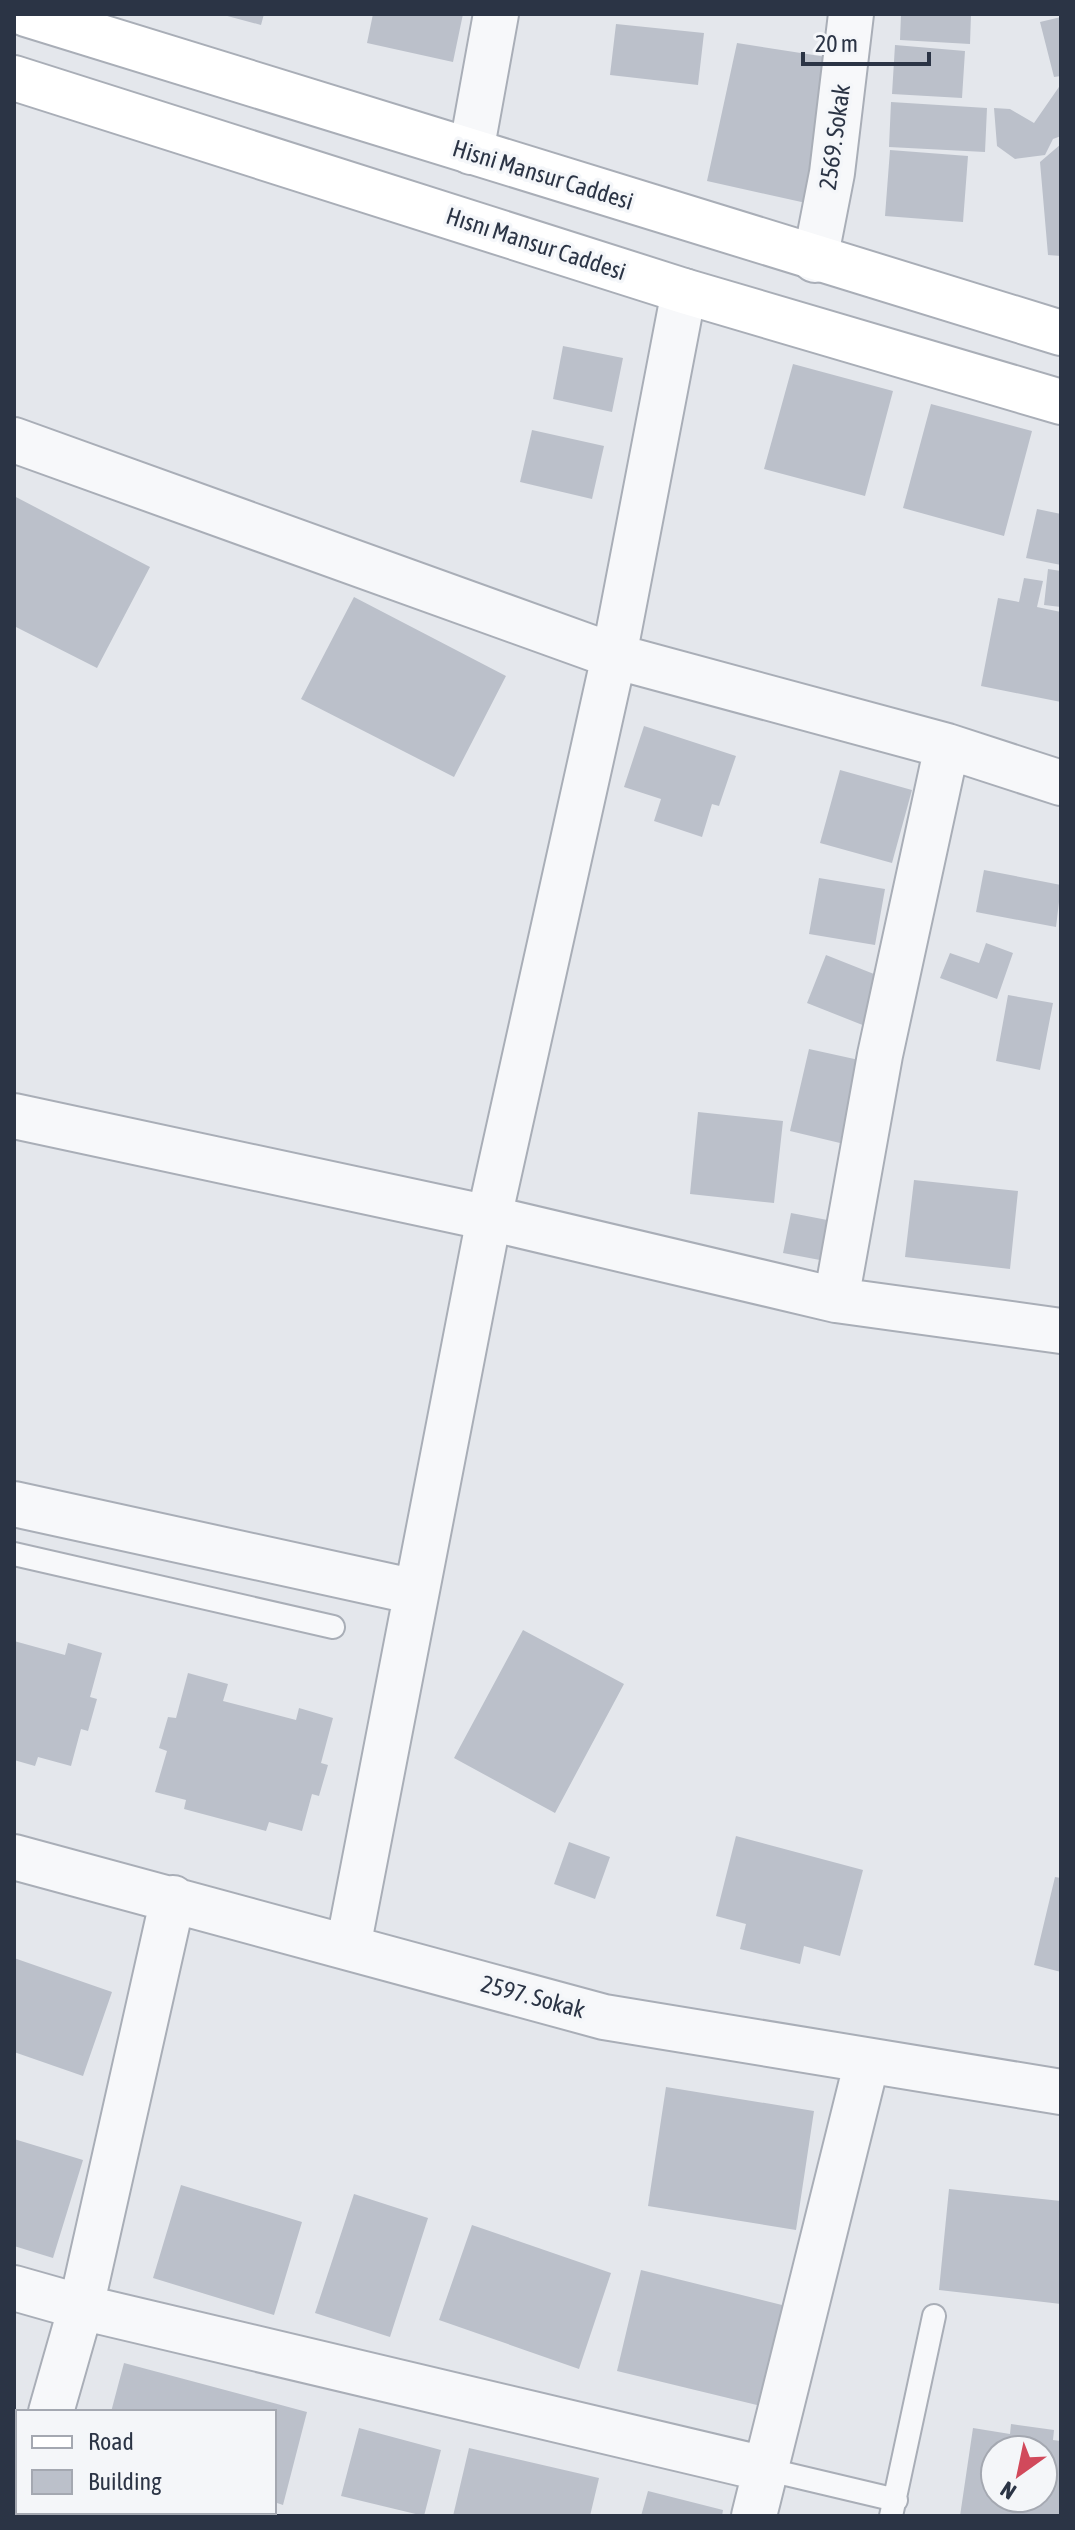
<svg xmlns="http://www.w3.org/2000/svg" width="1075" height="2530" viewBox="0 0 1075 2530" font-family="'Asap Condensed',sans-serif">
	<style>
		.building { fill: #bbc0ca; fill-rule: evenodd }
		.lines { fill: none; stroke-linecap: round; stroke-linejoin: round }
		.lane-casing { stroke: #a9aeb7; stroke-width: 26 }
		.street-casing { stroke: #a9aeb7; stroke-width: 48 }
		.secondary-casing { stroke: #a9aeb7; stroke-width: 48 }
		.lane { stroke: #f7f8fa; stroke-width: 22 }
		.street { stroke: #f7f8fa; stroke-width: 44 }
		.secondary { stroke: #fff; stroke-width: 44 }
		.labels { text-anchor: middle; stroke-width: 7; stroke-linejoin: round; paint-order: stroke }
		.street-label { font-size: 24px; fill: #2b3445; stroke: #f4f6f9 }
	</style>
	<rect width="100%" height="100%" fill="#e4e7ec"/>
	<!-- building -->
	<path class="building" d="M220,14h44l-3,11z
		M373,14h90l-10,48 -86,-19z
		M901,14h70l-1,30 -70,-4z
		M1061,17v59l-7,1 -14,-55z
		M616,24l88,9 -6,52 -88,-10z
		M737,43l96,15 -27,145 -99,-22z
		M895,45l70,6 -3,47 -70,-4z
		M1061,84v52l-8,3 -8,16 -30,4 -18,-13 -3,-38 16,1 24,14z
		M891,102l96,6 -2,44 -96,-5z
		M1061,144v112l-13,-1 -8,-93z
		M890,150l78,6 -5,66 -78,-6z
		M563,346l60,12 -11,54 -59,-13z
		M793,364l100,27 -28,105 -101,-27z
		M931,404l101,27 -28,105 -101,-28z
		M532,430l72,16 -12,53 -72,-17z
		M14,496l136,71 -53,101 -83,-42z
		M1037,509l24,5v51l-35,-7z
		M1048,569l13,2v36l-17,-2z
		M1024,578l19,3 -6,26 24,5v90l-80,-16 17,-88 21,4z
		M354,597l152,79 -52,101 -153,-78z
		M644,726l92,30 -17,50 -7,-2 -10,33 -48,-16 7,-22 -37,-12z
		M840,770l72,20 -20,73 -72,-20z
		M984,870l77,15 -5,42 -80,-15z
		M819,878l66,11 -10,56 -66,-11z
		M986,943l27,10 -16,46 -57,-21 10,-25 29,10z
		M826,955l58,23 -19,48 -58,-23z
		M1008,995l45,8 -13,67 -44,-9z
		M809,1049l50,11 -19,83 -50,-12z
		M698,1112l85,9 -9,82 -84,-9z
		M914,1180l104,11 -8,78 -105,-12z
		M791,1213l57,11 -7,40 -58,-11z
		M523,1630l101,54 -69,129 -101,-55z
		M14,1641l51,14 3,-12 34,10 -12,44 7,2 -9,32 -7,-2 -10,37 -33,-9 -3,9 -21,-6z
		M188,1673l40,11 -5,17 73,19 3,-12 34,10 -12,45 7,2 -9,31 -7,-2 -10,37 -33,-9 -3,9 -82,-22 2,-9 -31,-8 12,-41 -8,-3 9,-31 8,1z
		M736,1836l127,34 -23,86 -36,-10 -4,18 -60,-15 6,-25 -30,-8z
		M569,1842l41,15 -15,42 -41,-15z
		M1055,1877l6,1v94l-27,-7z
		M14,1958l98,34 -29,84 -69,-24z
		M666,2087l148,24 -18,119 -148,-24z
		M14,2139l69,21 -30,98 -39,-12z
		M181,2185l121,37 -28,93 -121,-37z
		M949,2189l112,12v103l-122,-14z
		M354,2194l74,24 -38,119 -75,-24z
		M472,2225l139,48 -32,96 -140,-49z
		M641,2270l145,36 -25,100 -144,-35z
		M124,2363l183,49 -24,93 -9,-3v-90h-163z
		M1011,2424l43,6 -1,10 8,1v75h-101l13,-88 37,6zM995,2450h48v48h-48z
		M359,2428l82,22 -17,66 -83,-20z
		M469,2448l130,30 -9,38h-137z
		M648,2491l75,19 -1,6h-81z
		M80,2512h35l-1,4h-36z"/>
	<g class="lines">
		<defs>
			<path id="lane" d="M14,1554l319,73
				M765,2469l131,31
				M891,2516l43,-200"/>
			<path id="street" d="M471,152l25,-138
				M815,260l17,-87 19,-159
				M14,440l600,216 333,90 114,37
				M14,1116l475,102 347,82 225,31
				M836,1300l44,-245 67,-309
				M14,1504l402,88
				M14,1857l590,160 457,75
				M348,1947l141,-729 125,-562 70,-365
				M14,2288l67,19 684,162
				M51,2412l30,-105 92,-409
				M22,2516l1,-4
				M754,2516l113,-455"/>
			<path id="secondary" d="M26,14l1035,319
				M14,78l670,213 377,111"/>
		</defs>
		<!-- lane casing -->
		<use href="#lane" class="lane-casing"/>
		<!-- street casing -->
		<use href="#street" class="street-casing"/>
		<!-- secondary casing -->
		<use href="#secondary" class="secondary-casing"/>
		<!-- lane -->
		<use href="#lane" class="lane"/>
		<!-- street -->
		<use href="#street" class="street"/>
		<!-- secondary -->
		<use href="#secondary" class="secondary"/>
	</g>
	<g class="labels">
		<!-- street labels -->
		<g class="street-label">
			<text transform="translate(835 137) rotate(-82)" y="8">2569. Sokak</text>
			<text transform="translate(543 175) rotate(17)" y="8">Hisni Mansur Caddesi</text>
			<text transform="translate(536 244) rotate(18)" y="8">Hısnı Mansur Caddesi</text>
			<text transform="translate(533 1997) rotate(15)" y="8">2597. Sokak</text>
		</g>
	</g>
	<!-- border -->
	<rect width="1075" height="2530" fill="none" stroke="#2b3445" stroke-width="32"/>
	<!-- legend -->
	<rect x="16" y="2410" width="260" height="104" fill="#f4f6f9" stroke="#a4a8b1" stroke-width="2"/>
	<rect x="32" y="2436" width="40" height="12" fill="#ffffff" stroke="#a4a8b1" stroke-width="2"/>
	<text x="88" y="2450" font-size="24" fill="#2b3445">Road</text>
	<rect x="32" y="2470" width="40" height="24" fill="#bbc0ca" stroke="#a4a8b1" stroke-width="2"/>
	<text x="88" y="2490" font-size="24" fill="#2b3445">Building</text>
	<!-- north arrow -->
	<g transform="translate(1019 2474) rotate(213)"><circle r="38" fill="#f4f6f9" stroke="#a4a8b1" stroke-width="2"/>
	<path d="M0-6L14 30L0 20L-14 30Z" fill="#d1495b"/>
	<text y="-12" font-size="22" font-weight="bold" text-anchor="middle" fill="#2b3445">N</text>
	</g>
	<!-- scale -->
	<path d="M803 52v12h126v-12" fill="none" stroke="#2b3445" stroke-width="4"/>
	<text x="815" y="52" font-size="24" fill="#2b3445" stroke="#f4f6f9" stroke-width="6" paint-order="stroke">20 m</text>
</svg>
